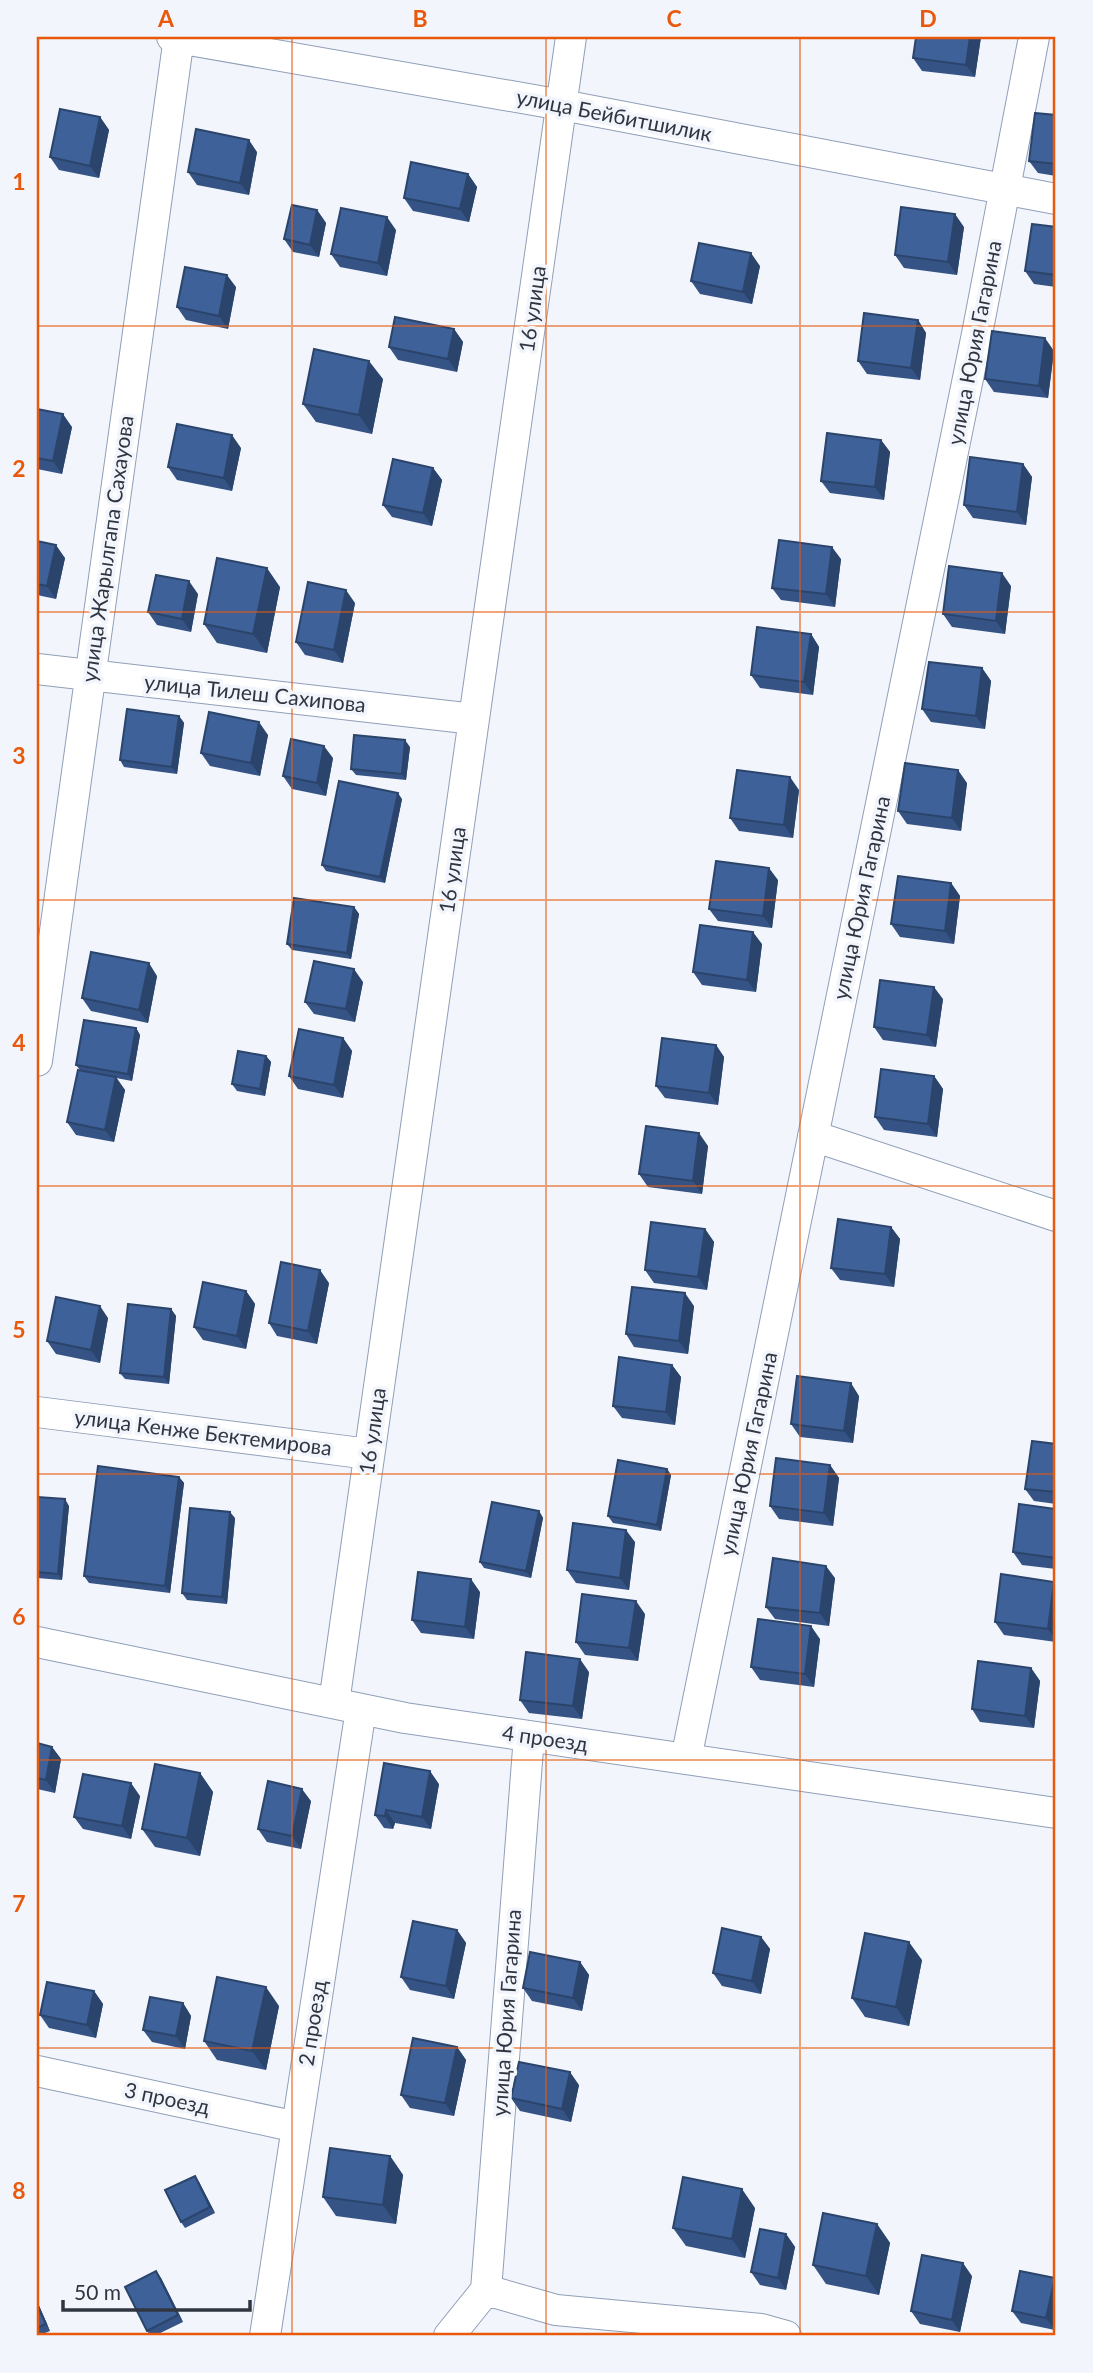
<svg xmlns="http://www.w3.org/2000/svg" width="1093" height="2373" viewBox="0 0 1093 2373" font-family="Lato,sans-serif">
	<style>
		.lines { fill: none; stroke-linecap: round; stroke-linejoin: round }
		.minor-casing { stroke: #909fb8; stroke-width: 32 }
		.minor { stroke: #fff; stroke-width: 30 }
		.wall { fill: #355384 }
		.shaded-wall { fill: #2b446b }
		.building { fill: #3e6199; stroke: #2b446b; stroke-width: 2 }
		.grid { fill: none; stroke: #e8590c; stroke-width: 2; stroke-opacity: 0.55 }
		.labels { text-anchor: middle; stroke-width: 7; stroke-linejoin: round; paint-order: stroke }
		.street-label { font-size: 21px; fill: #303641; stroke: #f2f5fb }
		.neatline { fill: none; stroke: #e8590c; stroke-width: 2.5 }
		.grid-label { font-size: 23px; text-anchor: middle; font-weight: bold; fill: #e8590c }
	</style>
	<rect width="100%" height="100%" fill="#f2f5fb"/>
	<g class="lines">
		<defs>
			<path id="minor" d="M172,37l390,68 494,94
				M37,669l437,50
				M37,1061l142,-1024
				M813,1136l243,80
				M37,1412l332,42
				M37,1642l368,76 651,95
				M334,1703l237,-1666
				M686,1759l291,-1425 57,-297
				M37,2071l260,56
				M486,2290l43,-554
				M486,2290l70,20 205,19 25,7
				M265,2336l96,-627
				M449,2336l37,-46"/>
		</defs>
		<!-- minor casing -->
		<use href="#minor" class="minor-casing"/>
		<!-- minor -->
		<use href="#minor" class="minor"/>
	</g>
	<!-- wall -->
	<path class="wall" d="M981,37l-6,40 -53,-6 -9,-13z
		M1056,115v61l-18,-3 -9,-12z
		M100,117l9,13 -10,48 -40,-8 -9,-13z
		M257,152l-8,43 -52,-10 -9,-13z
		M468,174l9,13 -8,35 -56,-11 -9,-13z
		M317,210l9,13 -7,34 -26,-5 -9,-13z
		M964,227l-7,48 -53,-7 -9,-13z
		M1056,227v60l-22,-3 -9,-13z
		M396,230l-9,46 -47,-9 -9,-13z
		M760,266l-8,38 -52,-10 -9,-13z
		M236,287l-8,42 -42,-9 -9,-13z
		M918,320l8,13 -6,47 -53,-6 -9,-13z
		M454,329l9,13 -6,30 -59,-12 -9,-13z
		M1054,351l-6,47 -54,-6 -9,-13z
		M383,379l-11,55 -56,-12 -13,-18z
		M37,409l35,18 -10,47 -25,-5z
		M881,440l9,12 -6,48 -54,-7 -9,-12z
		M241,448l-9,43 -55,-11 -9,-13z
		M1023,464l9,13 -6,48 -53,-7 -9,-13z
		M433,468l9,12 -10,46 -40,-9 -9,-12z
		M37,541l28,17 -9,41 -19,-4z
		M841,559l-6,48 -54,-7 -9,-12z
		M1011,586l-6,48 -53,-7 -9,-13z
		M280,587l-13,66 -50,-10 -13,-19z
		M198,594l-7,38 -34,-7 -9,-13z
		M355,603l-12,60 -38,-8 -9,-13z
		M811,634l8,13 -6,48 -53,-7 -9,-13z
		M982,668l9,13 -6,48 -54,-7 -9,-13z
		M179,716l5,7 -7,51 -53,-7 -4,-7z
		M268,735l-8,41 -50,-10 -9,-13z
		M410,747l-4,33 -50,-5 -5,-6z
		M333,758l-7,38 -34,-7 -9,-13z
		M967,783l-6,48 -54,-7 -9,-13z
		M799,790l-6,48 -54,-7 -9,-13z
		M402,799l-17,84 -59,-12 -4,-6z
		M778,880l-6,48 -54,-7 -9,-12z
		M951,883l9,13 -6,48 -54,-7 -9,-13z
		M354,907l5,7 -8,45 -59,-9 -5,-6z
		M762,944l-6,48 -54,-7 -9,-13z
		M157,976l-9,47 -57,-12 -9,-13z
		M363,982l-8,40 -41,-8 -9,-12z
		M943,999l-7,48 -53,-7 -9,-13z
		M136,1028l4,7 -8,46 -16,-3 9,12 -11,52 -38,-7 -9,-13 13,-52 -4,-5z
		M343,1038l9,13 -9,47 -45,-9 -9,-13z
		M716,1045l8,12 -6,48 -53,-7 -9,-12z
		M266,1056l5,6 -6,34 -28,-5 -5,-7z
		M934,1076l9,13 -6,48 -53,-7 -9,-13z
		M708,1146l-6,48 -54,-7 -9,-13z
		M891,1227l9,12 -6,48 -54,-7 -9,-12z
		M705,1229l9,13 -7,48 -53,-7 -9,-13z
		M329,1283l-12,61 -40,-8 -8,-13z
		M246,1291l9,13 -9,45 -43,-9 -9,-13z
		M694,1306l-6,48 -54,-7 -8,-13z
		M171,1309l5,7 -7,68 -44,-5 -5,-6z
		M108,1318l-8,45 -44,-9 -9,-13z
		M672,1365l9,12 -6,48 -53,-7 -9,-12z
		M859,1396l-6,47 -53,-6 -9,-13z
		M1056,1444v60l-22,-3 -9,-12z
		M830,1465l9,13 -6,48 -54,-7 -9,-13z
		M667,1469l4,6 -10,56 -48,-8 -5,-7z
		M179,1477l5,6 -14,110 -81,-10 -5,-7z
		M37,1497l32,9 -7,74 -25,-2z
		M1056,1509v60l-34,-4 -9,-13z
		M539,1511l4,7 -12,60 -47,-10 -4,-6z
		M235,1518l-8,86 -40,-4 -5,-7z
		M635,1542l-6,48 -53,-7 -9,-13z
		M835,1578l-6,48 -54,-7 -9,-12z
		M1056,1584v58l-52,-7 -9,-13z
		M480,1592l-6,47 -53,-6 -9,-13z
		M645,1614l-7,47 -53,-6 -9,-13z
		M820,1639l-6,48 -54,-7 -9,-13z
		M1031,1668l9,13 -6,47 -54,-6 -8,-13z
		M589,1672l-7,47 -53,-6 -9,-13z
		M37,1743l15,4 9,12 -6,34 -18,-4z
		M200,1773l13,19 -13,64 -45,-9 -13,-18z
		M439,1784l-8,45 -36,-6 -2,6 -9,-1 -9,-13z
		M140,1796l-9,43 -48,-10 -9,-12z
		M311,1801l-10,48 -34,-7 -9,-13z
		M457,1930l9,13 -12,56 -44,-9 -9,-13z
		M761,1937l9,12 -9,45 -39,-8 -9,-13z
		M922,1960l-13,66 -44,-9 -13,-19z
		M580,1962l9,13 -7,36 -50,-10 -9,-13z
		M94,1991l9,13 -7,34 -47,-10 -9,-13z
		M183,2003l8,13 -6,33 -33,-7 -9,-12z
		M279,2006l-13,64 -49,-10 -13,-19z
		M457,2047l9,13 -12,56 -44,-8 -9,-13z
		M579,2085l-8,37 -51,-11 -9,-13z
		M390,2156l13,19 -7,49 -60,-8 -13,-19z
		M195,2176l4,6 16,31 -30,15 -4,-6z
		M755,2208l-10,50 -59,-12 -13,-18z
		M877,2224l13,19 -11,52 -53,-11 -13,-19z
		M786,2234l9,13 -9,43 -26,-5 -9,-13z
		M156,2271l5,7 22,44 -29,14h-3l-4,-5z
		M1020,2271l35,59 -34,-7 -9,-12z
		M972,2276l-12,56 -40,-8 -9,-13z
		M37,2301l13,30 -12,5h-1z"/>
	<!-- shaded-wall -->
	<path class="shaded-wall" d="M970,37h11l-6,40 -9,-12z
		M100,117l9,13 -10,48 -9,-12z
		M249,140l8,12 -8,43 -9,-12z
		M468,174l9,13 -8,35 -9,-13z
		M317,210l9,13 -7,34 -9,-12z
		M955,214l9,13 -7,48 -9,-13z
		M387,217l9,13 -9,46 -9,-13z
		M751,253l9,13 -8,38 -9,-12z
		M227,275l9,12 -8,42 -9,-13z
		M918,320l8,13 -6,47 -9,-12z
		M454,329l9,13 -6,30 -9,-13z
		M1045,338l9,13 -6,47 -9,-12z
		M369,361l14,18 -11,55 -13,-19z
		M63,414l9,13 -10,47 -9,-13z
		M232,435l9,13 -9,43 -8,-13z
		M881,440l9,12 -6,48 -9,-13z
		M1023,464l9,13 -6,48 -9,-13z
		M433,468l9,12 -10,46 -9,-13z
		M56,545l9,13 -9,41 -9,-13z
		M832,547l9,12 -6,48 -9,-13z
		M267,568l13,19 -13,66 -14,-19z
		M1002,573l9,13 -6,48 -9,-13z
		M189,581l9,13 -7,38 -9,-13z
		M346,590l9,13 -12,60 -9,-13z
		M811,634l8,13 -6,48 -9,-13z
		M982,668l9,13 -6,48 -9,-13z
		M179,716l5,7 -7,51 -5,-7z
		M259,722l9,13 -8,41 -9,-13z
		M405,740l5,7 -4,33 -4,-6z
		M324,746l9,12 -7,38 -9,-13z
		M958,770l9,13 -6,48 -9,-13z
		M790,777l9,13 -6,48 -9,-13z
		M398,793l4,6 -17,84 -5,-6z
		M769,868l9,12 -6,48 -9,-12z
		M951,883l9,13 -6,48 -9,-13z
		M354,907l5,7 -8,45 -4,-6z
		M753,932l9,12 -6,48 -9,-12z
		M149,963l8,13 -9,47 -9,-13z
		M354,969l9,13 -8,40 -9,-13z
		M934,987l9,12 -7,48 -9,-12z
		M136,1028l4,7 -8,46 -4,-7z
		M343,1038l9,13 -9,47 -9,-13z
		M716,1045l8,12 -6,48 -9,-12z
		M266,1056l5,6 -6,34 -5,-7z
		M934,1076l9,13 -6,48 -9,-13z
		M116,1077l9,13 -11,52 -9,-12z
		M699,1133l9,13 -6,48 -9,-13z
		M891,1227l9,12 -6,48 -9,-13z
		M705,1229l9,13 -7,48 -9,-13z
		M320,1270l9,13 -12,61 -9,-13z
		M246,1291l9,13 -9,45 -9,-13z
		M685,1293l9,13 -6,48 -9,-13z
		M100,1306l8,12 -8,45 -9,-13z
		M171,1309l5,7 -7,68 -5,-7z
		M672,1365l9,12 -6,48 -9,-13z
		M851,1383l8,13 -6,47 -9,-12z
		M830,1465l9,13 -6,48 -9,-13z
		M667,1469l4,6 -10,56 -4,-6z
		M179,1477l5,6 -14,110 -5,-7z
		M65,1499l4,7 -7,74 -4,-6z
		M539,1511l4,7 -12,60 -5,-7z
		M230,1512l5,6 -8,86 -5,-7z
		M626,1530l9,12 -6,48 -9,-12z
		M826,1566l9,12 -6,48 -9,-13z
		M471,1579l9,13 -6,47 -9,-12z
		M1054,1582l2,2v57l-8,-12z
		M636,1601l9,13 -7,47 -9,-13z
		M811,1626l9,13 -6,48 -9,-13z
		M580,1659l9,13 -7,47 -9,-13z
		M1031,1668l9,13 -6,47 -9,-12z
		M52,1747l9,12 -6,34 -9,-13z
		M430,1771l9,13 -8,45 -9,-12z
		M200,1773l13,19 -13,64 -13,-18z
		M131,1783l9,13 -9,43 -9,-13z
		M302,1789l9,12 -10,48 -9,-13z
		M386,1810l9,13 -2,6 -8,-13z
		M457,1930l9,13 -12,56 -8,-13z
		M761,1937l9,12 -9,45 -9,-13z
		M909,1942l13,18 -13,66 -13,-19z
		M580,1962l9,13 -7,36 -9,-13z
		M266,1987l13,19 -13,64 -14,-19z
		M94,1991l9,13 -7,34 -9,-13z
		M183,2003l8,13 -6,33 -9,-13z
		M457,2047l9,13 -12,56 -9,-13z
		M570,2072l9,13 -8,37 -9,-13z
		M390,2156l13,19 -7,49 -13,-19z
		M195,2176l4,6 16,31 -5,-6z
		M742,2189l13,19 -10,50 -13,-19z
		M877,2224l13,19 -11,52 -13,-19z
		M786,2234l9,13 -9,43 -8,-12z
		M963,2263l9,13 -12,56 -8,-12z
		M156,2271l5,7 22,44 -5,-7z
		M1055,2278l1,2 -1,50 -9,-12z
		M37,2301l13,30 -4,-7 -9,-19z"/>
	<!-- building -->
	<path class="building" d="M916,37h54l-4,28 -53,-7z
		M60,109l40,8 -10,49 -40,-9z
		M1035,113l21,2v49l-27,-3z
		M196,129l53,11 -9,43 -52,-11z
		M411,162l57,12 -8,35 -56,-11z
		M292,205l25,5 -7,35 -26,-6z
		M901,207l54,7 -7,48 -53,-7z
		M341,208l46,9 -9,46 -47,-9z
		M1032,224l24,3v48l-31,-4z
		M699,243l52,10 -8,39 -52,-11z
		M185,267l42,8 -8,41 -42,-9z
		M864,313l54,7 -7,48 -53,-7z
		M395,317l59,12 -6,30 -59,-12z
		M992,331l53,7 -6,48 -54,-7z
		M314,349l55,12 -10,54 -56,-11z
		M37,409l26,5 -10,47 -16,-3z
		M177,424l55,11 -8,43 -56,-11z
		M827,433l54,7 -6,47 -54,-6z
		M970,457l53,7 -6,48 -53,-7z
		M393,459l40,9 -10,45 -40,-8z
		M779,540l53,7 -6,47 -54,-6z
		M37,541l19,4 -9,41 -10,-2z
		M217,558l50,10 -14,66 -49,-10z
		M949,566l53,7 -6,48 -53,-7z
		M156,575l33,6 -7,38 -34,-7z
		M308,582l38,8 -12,60 -38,-8z
		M757,627l54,7 -7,48 -53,-7z
		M929,662l53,6 -6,48 -54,-7z
		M127,709l52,7 -7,51 -52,-7z
		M209,712l50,10 -8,41 -50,-10z
		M354,735l51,5 -3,34 -51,-5z
		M291,739l33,7 -7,37 -34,-7z
		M905,763l53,7 -6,48 -54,-7z
		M737,770l53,7 -6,48 -54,-7z
		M339,781l59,12 -18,84 -58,-12z
		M716,861l53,7 -6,48 -54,-7z
		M898,876l53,7 -6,48 -54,-7z
		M294,898l60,9 -7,46 -60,-9z
		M700,925l53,7 -6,48 -54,-8z
		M91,952l58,11 -10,47 -57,-12z
		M314,961l40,8 -8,40 -41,-7z
		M880,980l54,7 -7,48 -53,-8z
		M84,1020l52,8 -8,46 -52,-9z
		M299,1029l44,9 -9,47 -45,-9z
		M662,1038l54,7 -7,48 -53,-7z
		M238,1051l28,5 -6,33 -28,-5z
		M881,1069l53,7 -6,48 -53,-7z
		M78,1070l38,7 -11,53 -38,-8z
		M646,1126l53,7 -6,48 -54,-7z
		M838,1219l53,8 -6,47 -54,-6z
		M651,1222l54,7 -7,48 -53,-7z
		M281,1262l39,8 -12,61 -39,-8z
		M203,1282l43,9 -9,45 -43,-9z
		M632,1287l53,6 -6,48 -53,-7z
		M56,1297l44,9 -9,44 -44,-9z
		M128,1304l43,5 -7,68 -44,-4z
		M619,1357l53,8 -6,47 -53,-6z
		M797,1376l54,7 -7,48 -53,-7z
		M1032,1441l24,3v48l-31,-3z
		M776,1458l54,7 -6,48 -54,-7z
		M618,1460l49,9 -10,56 -49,-9z
		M98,1466l81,11 -14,109 -81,-10z
		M37,1497l28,2 -7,75 -21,-2z
		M492,1502l47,9 -13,60 -46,-9z
		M1019,1504l37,5v49l-43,-6z
		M190,1508l40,4 -8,85 -40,-4z
		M573,1523l53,7 -6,48 -53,-8z
		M773,1558l53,8 -6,47 -54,-6z
		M418,1572l53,7 -6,48 -53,-7z
		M1001,1574l53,8 -6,47 -53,-7z
		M582,1594l54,7 -7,47 -53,-6z
		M758,1619l53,7 -6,48 -54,-7z
		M526,1652l54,7 -7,47 -53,-6z
		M978,1661l53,7 -6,48 -53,-7z
		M37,1743l15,4 -6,33 -9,-2z
		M384,1763l46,8 -8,46 -36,-7 -1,6 -10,-1z
		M155,1764l45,9 -13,65 -45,-9z
		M83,1774l48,9 -9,43 -48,-9z
		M268,1781l34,8 -10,47 -34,-7z
		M413,1921l44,9 -11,56 -45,-9z
		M722,1928l39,9 -9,44 -39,-8z
		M865,1933l44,9 -13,65 -44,-9z
		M530,1952l50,10 -7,36 -50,-10z
		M217,1977l49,10 -14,64 -48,-10z
		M47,1982l47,9 -7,34 -47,-10z
		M150,1997l33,6 -7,33 -33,-6z
		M413,2038l44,9 -12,56 -44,-8z
		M519,2062l51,10 -8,37 -51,-11z
		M330,2148l60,8 -7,49 -60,-8z
		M195,2176l15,31 -29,15 -16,-32z
		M683,2177l59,12 -10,50 -59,-11z
		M823,2213l54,11 -11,52 -53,-11z
		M760,2229l26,5 -8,44 -27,-6z
		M922,2255l41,8 -11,57 -41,-9z
		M156,2271l22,44 -31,16 -22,-44z
		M1020,2271l35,7 -9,40 -34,-7z
		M37,2305l9,19 -9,4z"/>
	<!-- grid -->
	<path class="grid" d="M292,37v2299M546,37v2299M800,37v2299M37,326h1019M37,612h1019M37,900h1019M37,1186h1019M37,1474h1019M37,1760h1019M37,2048h1019"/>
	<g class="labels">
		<!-- street labels -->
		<g class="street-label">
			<text transform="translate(614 116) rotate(11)" y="7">улица Бейбитшилик</text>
			<text transform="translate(533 309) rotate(-82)" y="7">16 улица</text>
			<text transform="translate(975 343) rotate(-79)" y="7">улица Юрия Гагарина</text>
			<text transform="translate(108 549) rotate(-82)" y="7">улица Жарылгапа Сахауова</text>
			<text transform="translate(255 694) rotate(6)" y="7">улица Тилеш Сахипова</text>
			<text transform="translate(453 870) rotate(-82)" y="7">16 улица</text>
			<text transform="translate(862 898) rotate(-78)" y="7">улица Юрия Гагарина</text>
			<text transform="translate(373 1431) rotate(-82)" y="7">16 улица</text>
			<text transform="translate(203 1433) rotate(7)" y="7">улица Кенже Бектемирова</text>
			<text transform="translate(749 1454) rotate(-78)" y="7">улица Юрия Гагарина</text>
			<text transform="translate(545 1739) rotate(8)" y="7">4 проезд</text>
			<text transform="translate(507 2013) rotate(-86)" y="7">улица Юрия Гагарина</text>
			<text transform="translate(313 2023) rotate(-81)" y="7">2 проезд</text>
			<text transform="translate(167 2099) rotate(12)" y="7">3 проезд</text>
		</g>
	</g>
	<!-- border -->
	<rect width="1093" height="2373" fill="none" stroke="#f2f5fb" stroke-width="77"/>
	<!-- scale -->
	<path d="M63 2300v10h187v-10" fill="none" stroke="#303641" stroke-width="3.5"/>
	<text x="74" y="2300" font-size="21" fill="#303641" stroke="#f2f5fb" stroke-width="5" paint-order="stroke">50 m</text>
	<rect x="38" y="38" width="1016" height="2296" class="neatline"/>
	<g class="grid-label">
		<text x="166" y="27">A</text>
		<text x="420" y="27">B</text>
		<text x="674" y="27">C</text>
		<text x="928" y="27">D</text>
		<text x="19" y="190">1</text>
		<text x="19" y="477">2</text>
		<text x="19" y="764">3</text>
		<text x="19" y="1051">4</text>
		<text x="19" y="1338">5</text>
		<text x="19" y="1625">6</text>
		<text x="19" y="1912">7</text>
		<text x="19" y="2199">8</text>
	</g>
</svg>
